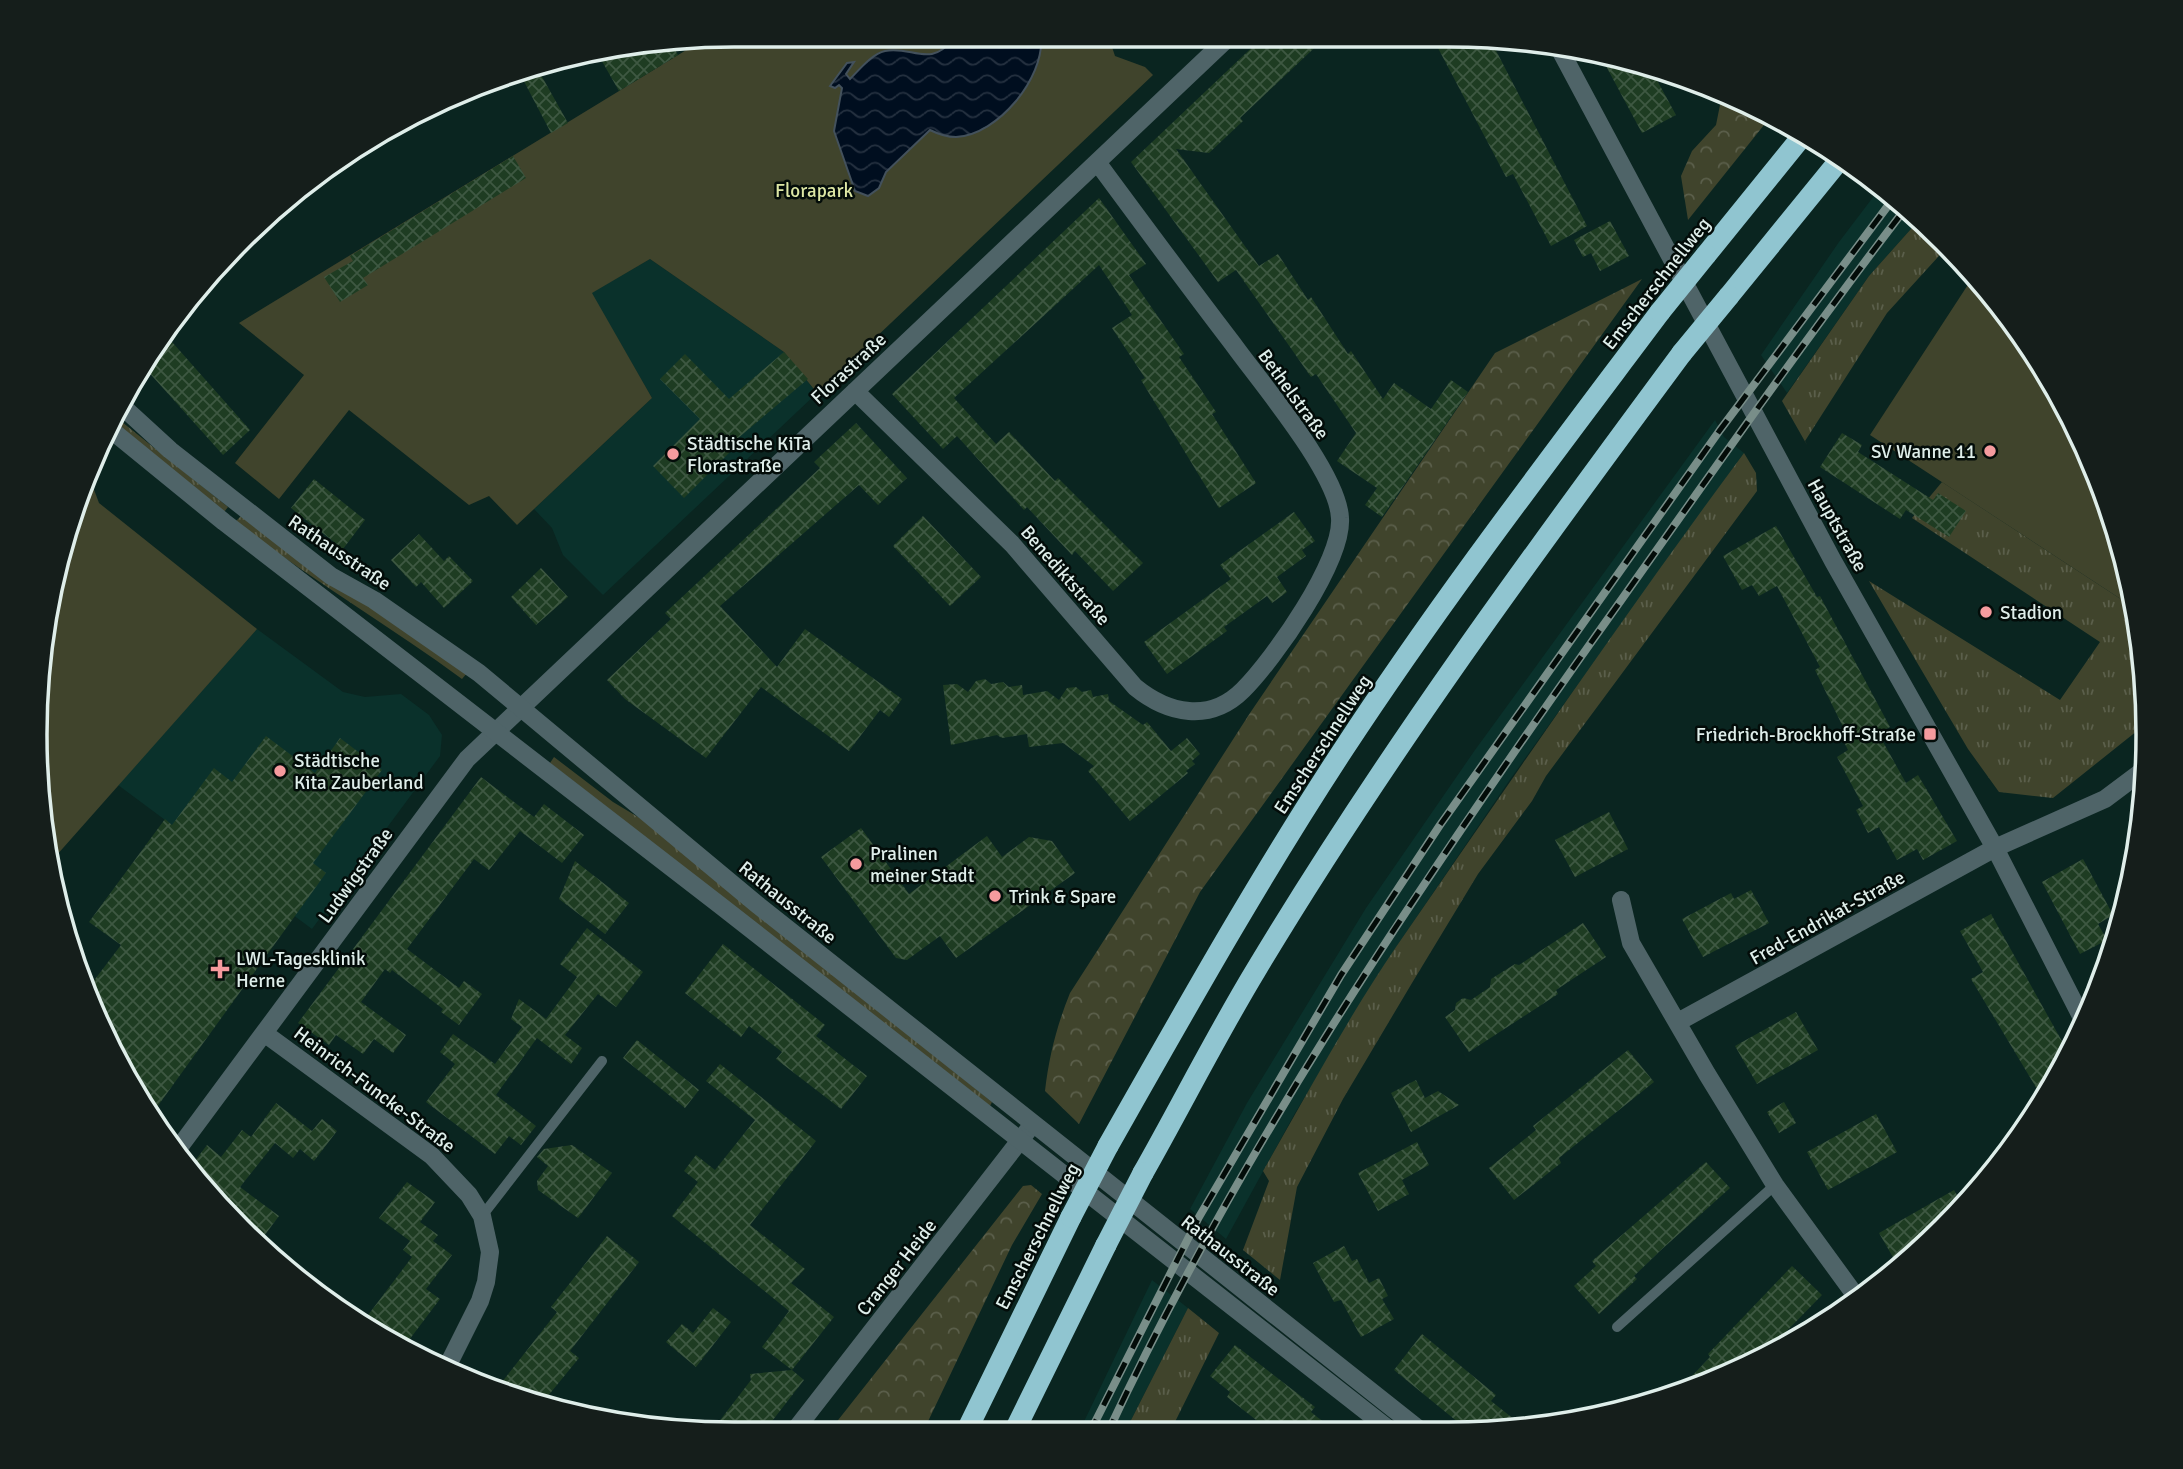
<svg xmlns="http://www.w3.org/2000/svg" width="2183" height="1469" viewBox="0 0 2183 1469" font-family="Signika,sans-serif">
	<style>
		.built { fill: #0a312b }
		.grass { fill: url(#grass-tufts) }
		.forest { fill: url(#forest-crowns) }
		.green { fill: #40442c }
		.water { fill: url(#water-waves); stroke: #43515c; stroke-width: 2 }
		.building { fill: url(#building-cross-hatch) }
		.lines { fill: none; stroke-linecap: round; stroke-linejoin: round }
		.service { stroke: #4f6468; stroke-width: 10 }
		.minor { stroke: #4f6468; stroke-width: 18 }
		.tertiary { stroke: #4f6468; stroke-width: 18 }
		.motorway { stroke: #90c5d0; stroke-width: 21 }
		.rail-casing { stroke: #798e89; stroke-width: 8 }
		.rail { stroke: #030c09; stroke-width: 5; stroke-dasharray: 16; stroke-linecap: butt }
		.motorway-bridge { stroke: #90c5d0; stroke-width: 21 }
		.poi-dot { fill: #f59b9e; stroke: #030c09; stroke-width: 2.5 }
		.labels { text-anchor: middle; stroke-width: 5; stroke-linejoin: round; paint-order: stroke }
		.park-label { font-size: 19px; fill: #dde7a4; stroke: #030c09 }
		.street-label { font-size: 19px; fill: #dfeeea; stroke: #030c09 }
		.poi-label { font-size: 19px; fill: #dfeeea; stroke: #030c09; text-anchor: start }
		.rim { fill: none; stroke: #dfeeea; stroke-width: 3.5 }
	</style>
	<defs>
		<pattern id="grass-tufts" width="24" height="20" patternUnits="userSpaceOnUse" patternTransform="scale(1.75)"><rect width="24" height="20" fill="#40442c"/><path d="M3 7l-1-3M5 7V3M7 7l1-3M15 17l-1-3M17 17v-4M19 17l1-3" fill="none" stroke="#5b5f4b"/></pattern>
		<pattern id="forest-crowns" width="20" height="18" patternUnits="userSpaceOnUse" patternTransform="scale(1.75)"><rect width="20" height="18" fill="#40442c"/><path d="M2 6a3 3 0 1 1 6 0M12 15a3 3 0 1 1 6 0" fill="none" stroke="#5b5f4b"/></pattern>
		<pattern id="water-waves" width="16" height="10" patternUnits="userSpaceOnUse" patternTransform="scale(1.75)"><rect width="16" height="10" fill="#000e1f"/><path d="M0 5q4-4 8 0t8 0" fill="none" stroke="#253140"/></pattern>
		<pattern id="building-cross-hatch" width="8" height="8" patternUnits="userSpaceOnUse" patternTransform="scale(1.75)"><rect width="8" height="8" fill="#1e3c22"/><path d="M0 0l8 8M0 8l8-8" fill="none" stroke="#3e5842"/></pattern>
	</defs>
	<rect width="100%" height="100%" fill="#0a2520"/>
	<!-- built -->
	<path class="built" d="M1880,188l39,32 -50,56 -82,117 -26,-38 78,-113z
		M650,259l134,93 33,41 -214,202 -40,-40 -11,-27 -18,-19 118,-111 -61,-105z
		M1715,420l9,17 20,16 -233,325 -114,168 -102,167 -69,126 -36,-30 57,-106 119,-195 109,-158z
		M257,629l86,63 22,5 36,-3 28,21 13,20 -2,21 -128,173 -194,-144z
		M1152,1280l36,28 -64,126h-46z"/>
	<!-- grass -->
	<path class="grass" d="M1919,220l29,26 -61,67 -82,128 2,4 -25,-44 87,-125z
		M117,418l111,89 -4,5 -110,-90z
		M1744,453l12,20 1,18 -211,285 -14,25 -54,73 -66,109 -69,116 -46,88 -17,93 -37,-30 26,-69 -6,-10c43,-75 84,-152 133,-224 114,-165 228,-332 348,-494z
		M1942,482l194,127 11,114 -94,75 -54,-6 -31,-43 -99,-168 191,119 40,-58 -188,-124z
		M241,516l226,157 -5,6c-74,-54 -153,-101 -227,-157z
		M554,757l59,45 30,18 349,282 -2,4 -440,-343z
		M1188,1308l31,25 -50,101h-45z"/>
	<!-- forest -->
	<path class="forest" d="M1722,95l50,20 -84,105 -7,-44 11,-25 24,-26z
		M1642,279l-442,613 -121,232 -34,-33c4,-35 12,-66 25,-98l180,-280 245,-360z
		M1031,1185l11,9 -30,51 -90,189h-80l2,-3 -9,-7 188,-238z"/>
	<!-- green -->
	<path class="green" d="M1109,38l6,18 30,11 8,8 -336,318 -33,-41 -134,-93 -58,34 60,105 -135,127 -28,-29 -20,9 -120,-95 -70,89 -44,-36 69,-88 -65,-52 462,-282z
		M1973,277l57,69 65,120 41,143 -266,-174z
		M87,471l12,32 158,126 -209,236 -11,-177 22,-134z"/>
	<!-- water -->
	<path class="water" d="M1041,38c3,40 -43,97 -85,99 -10,0 -18,-3 -26,-7l-44,42 -7,16 -11,8 -13,-5 -21,-60 8,-43 -3,-3 -4,3 -5,-2 17,-23 7,-1 -8,12 4,5c10,-10 22,-25 35,-28 26,-6 45,18 68,-12z"/>
	<!-- building -->
	<path class="building" d="M1264,36h63l-87,82 3,3 -34,32 -33,-4 83,117 19,-12 30,46 3,-3 37,57 3,-3 32,48 11,-16 37,26 20,-29 17,12 -86,125 -17,-12 12,-17 -40,-27 19,-28 -40,-59 -5,3 -75,-107 -18,12 -87,-120z
		M1459,36l31,3 97,187 -36,20 -38,-72 -7,3 -68,-129z
		M643,41h27l8,14 -59,36 -20,-35 17,-9z
		M1599,53l53,18 24,44 -34,18z
		M536,66l32,57 -17,10 -33,-63z
		M513,156l13,22 -163,100 5,7 -28,17 -16,-25 29,-16 -3,-5z
		M1099,198l47,66 -17,11 55,79 -5,3 37,55 -4,2 44,69 -37,25 -78,-128 4,-2 -33,-50 20,-13 -33,-50 -145,133 42,46 13,-12 46,49 3,-3 85,85 -30,28 -38,-40 -3,4 -45,-48 -3,3 -67,-74 -14,13 -51,-55z
		M1610,221l19,35 -29,15 -9,-18 -8,4 -9,-17z
		M165,334l85,96 -27,25 -78,-87z
		M784,352l24,27 -77,65 3,4 -50,50 -31,-32 47,-47 -40,-40 25,-25 44,45z
		M856,423l51,55 -29,27 -19,-20 -139,121 57,61 28,-38 97,70 -13,18 -9,-7 -31,41 -88,-64 -55,71 -81,-59 -18,-19 64,-61 -6,-6 155,-145 -6,-6z
		M1842,433l20,12 -4,7 75,48 5,-7 28,18 -17,26 -43,-27 -6,9 -80,-52z
		M314,479l51,41 -22,29 -52,-41z
		M1294,512l21,29 -13,9 4,6 -29,21 10,15 -15,11 -5,-7 -43,31 3,4 -60,43 -23,-32 87,-63 -11,-14z
		M923,516l58,61 -31,29 -57,-60z
		M1776,526l41,71 3,-1 70,131 -12,6 28,50 12,-8 39,66 -34,19 -6,-11 -20,11 -18,-33 -11,6 -12,-23 7,-4 -26,-49 11,-7 -7,-14 5,-3 -31,-63 5,-3 -43,-81 -18,10 -7,-11 -10,5 -19,-34z
		M419,534l25,27 5,-5 24,25 -29,27 -23,-26 -5,5 -25,-27z
		M541,568l27,29 -32,28 -25,-28z
		M985,679l6,5 12,-2 6,5 13,-2 1,10 24,-4 12,9 8,-12 9,-1 6,5 9,-2 2,7 15,-3 1,7 34,24 4,-3 24,29 16,-13 13,16 -8,7 3,3 -9,7 2,2 -58,48 -42,-50 6,-5 -31,-23 -34,4 -2,-13 -25,4 -5,-3 -46,10 -8,-60 14,-1 11,8 8,-11z
		M266,736l49,37 25,-35 42,32 -69,93 13,10 -174,241 -23,-30 -43,-93 35,-46 -32,-23 76,-103 7,6 42,-57 18,14z
		M481,777l53,40 10,-13 40,31 -22,28 -42,-32 -31,39 -15,-11 -67,90 52,39 5,-7 18,13 -23,31 -18,-13 2,-3 -51,-39 -2,3 -5,-4 -24,33 45,33 -13,18 -19,-14 -11,15 -27,-19 -7,10 -31,-22z
		M1609,812l19,37 -53,28 -20,-37z
		M861,828l48,66 78,-58 15,21 27,-20 23,4 23,32 -119,85 -16,-22 -33,24 -11,-2 -75,-101z
		M2083,859l30,56 -15,9 9,16 -27,14 -38,-72z
		M575,861l54,42 -24,31 -46,-35z
		M1751,890l18,33 -66,34 -21,-38 49,-26 3,6z
		M1991,914l77,138 -25,47 -72,-120 12,-7 -23,-41z
		M1583,923l23,34 -50,33 2,4 -89,58 -24,-35 10,-7 1,-7 7,-5 8,2 19,-13 1,-8 24,-15 4,1z
		M587,928l56,44 -27,35 -18,-13 -33,41 17,13 -11,16 -34,-26 -41,57 40,31 -15,19 -12,-9 -14,18 -69,-52 29,-38 -15,-12 13,-18 42,30 27,-37 -11,-8 8,-20 27,20 31,-42 -17,-13z
		M723,944l102,81 -9,11 51,40 -26,33 -65,-50 6,-7 -33,-26 -8,11 -56,-44z
		M1796,1012l22,38 -61,34 -22,-38z
		M637,1040l62,50 -14,18 -62,-50z
		M1628,1050l26,32 -95,76 2,5 -47,37 -25,-32 47,-38 -3,-4z
		M720,1064l96,77 -66,84 55,44 -14,14 43,34 -42,53 -30,-23 27,-36 -117,-95 26,-34 -14,-11 12,-16 19,15 40,-50 -49,-39z
		M1416,1080l9,18 13,-7 21,14 -48,27 -20,-39z
		M1784,1102l12,21 -17,10 -12,-21z
		M276,1103l36,28 10,-12 15,12 -23,30 -14,-12 -7,9 -18,-15 -35,44 39,29 -21,28 -18,-15 -49,-63 16,-21 14,12 21,-27 9,7z
		M1876,1114l21,38 -69,38 -21,-38z
		M1417,1142l12,23 -27,15 7,14 -31,17 -20,-38z
		M572,1145l40,28 -34,45 -40,-28 -1,-9 11,-15 -11,-9 7,-8z
		M1706,1162l24,26 -69,62 -27,26 3,3 -38,35 -25,-28 22,-20 -4,-5z
		M407,1182l28,20 -15,20 18,13 -5,6 19,14 -26,34 14,10 -37,49 -41,-25 50,-66 -9,-7 7,-9 -31,-23z
		M1954,1190l9,15 -20,24 -45,37 -19,-33z
		M607,1236l32,26 -69,89 9,7 -36,44 -45,-15 59,-75 -6,-5z
		M1344,1246l8,15 5,-2 12,24 10,-5 9,18 -6,3 12,20 -33,18 -20,-37 -7,2 -21,-39z
		M1792,1266l30,29 -43,44 3,3 -8,8 -57,31 -41,12 34,-36 -2,-3z
		M713,1308l18,14 -35,45 -30,-25 16,-18 11,9z
		M1422,1334l74,61 -5,6 33,26 -54,5 -76,-62z
		M1235,1345l80,62 -4,5 27,22h-64l-47,-37 3,-5 -20,-16z
		M792,1370l12,10 -42,54 -51,-2 40,-52 -1,-6z"/>
	<g class="lines">
		<!-- service -->
		<path class="service" d="M482,1216l120,-155
			M1617,1327l158,-142"/>
		<!-- minor -->
		<path class="minor" d="M1558,46l275,515 162,287 89,174
			M855,391l157,153 123,143c33,27 75,36 108,3 31,-31 100,-129 97,-172 -2,-45 -79,-135 -107,-174 -46,-60 -91,-121 -136,-182
			M1621,900l10,43 76,131 68,111 83,114
			M1678,1022l317,-174 110,-49 40,-30
			M264,1033l168,123 37,39 13,21 8,36 -4,30 -6,19 -34,68
			M178,1149l289,-390 762,-722
			M792,1434l240,-309"/>
		<!-- tertiary -->
		<path class="tertiary" d="M123,407l47,43 161,126 43,24 105,73 280,233 666,528
			M110,429l114,93 497,384 674,528"/>
		<!-- motorway -->
		<path class="motorway" d="M1706,255l98,-121
			M1729,296l113,-139
			M1108,1146c76,-134 151,-268 235,-396 99,-151 209,-294 317,-438
			M1143,1173c38,-67 73,-137 113,-203 129,-215 277,-416 426,-617
			M965,1434l106,-217
			M1013,1434l93,-189"/>
		<defs>
			<path id="rail" d="M1089,1434l110,-217 142,-242 99,-150 280,-395 173,-231
				M1107,1434c131,-281 305,-538 483,-790 104,-146 206,-293 315,-435"/>
		</defs>
		<!-- rail casing -->
		<use href="#rail" class="rail-casing"/>
		<!-- rail -->
		<use href="#rail" class="rail"/>
		<!-- motorway-bridge -->
		<path class="motorway-bridge" d="M1660,312l46,-57
			M1682,353l47,-57
			M1071,1217l37,-71
			M1106,1245l37,-72"/>
	</g>
	<!-- markers -->
	<g class="poi-dot">
		<circle cx="1990" cy="451" r="7"/>
		<circle cx="673" cy="454" r="7"/>
		<circle cx="1986" cy="612" r="7"/>
		<rect x="1923" y="727" width="14" height="14" rx="3.5"/>
		<circle cx="280" cy="771" r="7"/>
		<circle cx="856" cy="864" r="7"/>
		<circle cx="995" cy="896" r="7"/>
		<path d="M216.5 958.5h7v7h7v7h-7v7h-7v-7h-7v-7h7z"/>
	</g>
	<g class="labels">
		<!-- park labels -->
		<g class="park-label">
			<text x="814" y="197">Florapark</text>
		</g>
		<!-- street labels -->
		<g class="street-label">
			<text transform="translate(1656 283) rotate(-52)" y="7">Emscherschnellweg</text>
			<text transform="translate(848 368) rotate(-43)" y="7">Florastraße</text>
			<text transform="translate(1294 394) rotate(54)" y="7">Bethelstraße</text>
			<text transform="translate(1838 525) rotate(61)" y="7">Hauptstraße</text>
			<text transform="translate(340 552) rotate(34)" y="7">Rathausstraße</text>
			<text transform="translate(1066 575) rotate(49)" y="7">Benediktstraße</text>
			<text transform="translate(1322 744) rotate(-57)" y="7">Emscherschnellweg</text>
			<text transform="translate(355 875) rotate(-54)" y="7">Ludwigstraße</text>
			<text transform="translate(788 902) rotate(39)" y="7">Rathausstraße</text>
			<text transform="translate(1827 917) rotate(-29)" y="7">Fred-Endrikat-Straße</text>
			<text transform="translate(375 1089) rotate(37)" y="7">Heinrich-Funcke-Straße</text>
			<text transform="translate(1037 1236) rotate(-63)" y="7">Emscherschnellweg</text>
			<text transform="translate(1231 1255) rotate(38)" y="7">Rathausstraße</text>
			<text transform="translate(896 1267) rotate(-52)" y="7">Cranger Heide</text>
		</g>
		<!-- poi labels -->
		<g class="poi-label">
			<text x="687" y="450">Städtische KiTa<tspan x="687" dy="22">Florastraße</tspan></text>
			<text x="1976" y="458" text-anchor="end">SV Wanne 11</text>
			<text x="2000" y="619">Stadion</text>
			<text x="1916" y="741" text-anchor="end">Friedrich-Brockhoff-Straße</text>
			<text x="294" y="767">Städtische<tspan x="294" dy="22">Kita Zauberland</tspan></text>
			<text x="870" y="860">Pralinen<tspan x="870" dy="22">meiner Stadt</tspan></text>
			<text x="1009" y="903">Trink &amp; Spare</text>
			<text x="236" y="965">LWL-Tagesklinik<tspan x="236" dy="22">Herne</tspan></text>
		</g>
	</g>
	<!-- crop -->
	<path d="M0 0H2183V1469H0ZM734 47H1449A687 687 0 0 1 2136 734V735A687 687 0 0 1 1449 1422H734A687 687 0 0 1 47 735V734A687 687 0 0 1 734 47Z" fill="#151e1b" fill-rule="evenodd"/>
	<path class="rim" d="M734 47H1449A687 687 0 0 1 2136 734V735A687 687 0 0 1 1449 1422H734A687 687 0 0 1 47 735V734A687 687 0 0 1 734 47Z"/>
</svg>
